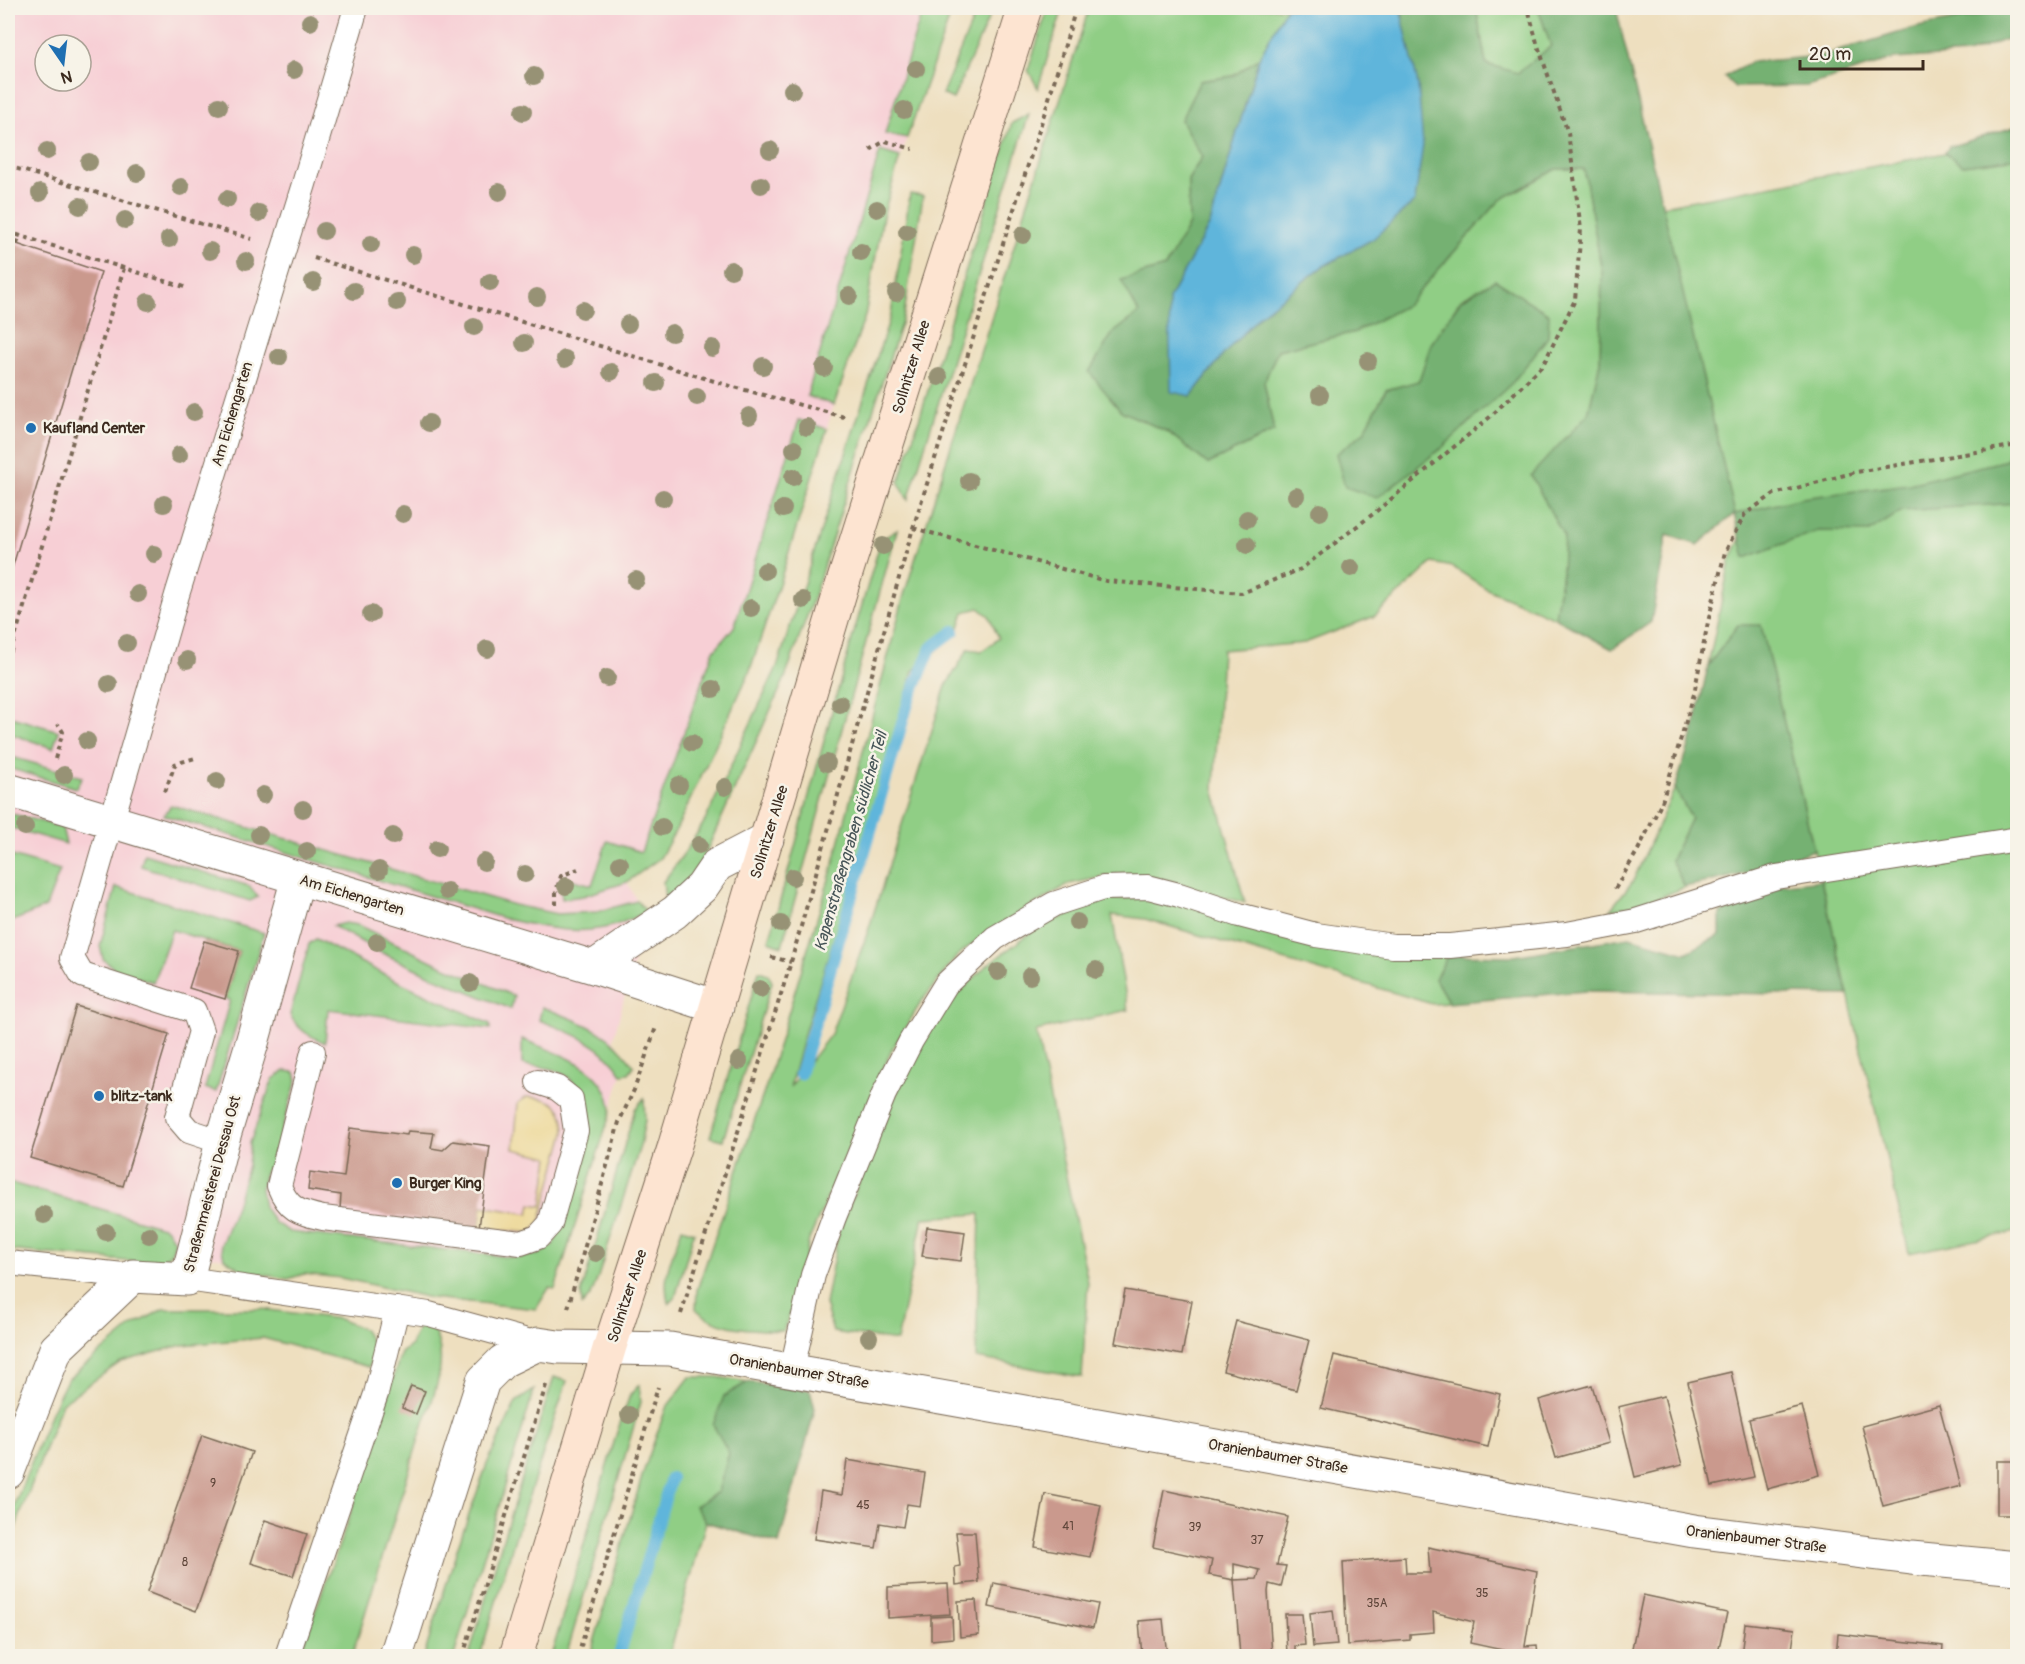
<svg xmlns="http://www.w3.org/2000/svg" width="2025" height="1664" viewBox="0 0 2025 1664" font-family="Pangolin,sans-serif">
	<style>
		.built { fill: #f7cfd5; fill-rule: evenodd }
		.green { fill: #90ce85; stroke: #667c52; stroke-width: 1.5; fill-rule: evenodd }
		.forest { fill: #74b172; stroke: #586e48; stroke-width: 1.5 }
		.sand { fill: #eeda9e; stroke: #94825e; stroke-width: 1.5 }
		.water { fill: #5eb5db; stroke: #4c707c; stroke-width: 1.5 }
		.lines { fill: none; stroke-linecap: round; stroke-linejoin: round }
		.stream { stroke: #5eb5db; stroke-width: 12 }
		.building { fill: #ca998d }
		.service-casing { stroke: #7a6956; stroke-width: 26 }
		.minor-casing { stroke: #7a6956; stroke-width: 35 }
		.secondary-casing { stroke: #7a6956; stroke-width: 35 }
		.path { stroke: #7a6956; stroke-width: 4; stroke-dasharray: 4.5 4.5; stroke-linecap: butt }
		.service { stroke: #fff; stroke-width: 24 }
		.minor { stroke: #fff; stroke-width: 33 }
		.secondary { stroke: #fde4d1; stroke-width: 33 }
		.tree { fill: #979275 }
		.poi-dot { fill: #1f6fb2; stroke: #f7f3e8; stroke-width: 2 }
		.labels { text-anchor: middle; stroke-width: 5; stroke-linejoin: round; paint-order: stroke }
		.number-label { font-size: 12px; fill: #5f463a }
		.street-label { font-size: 15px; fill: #3b2a1e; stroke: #f7f3e8 }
		.poi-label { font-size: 15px; font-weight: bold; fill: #3b2a1e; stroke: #f7f3e8; text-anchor: start }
		.water-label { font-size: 16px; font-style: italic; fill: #465457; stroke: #f7f3e8 }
	</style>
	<rect width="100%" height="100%" fill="#f7f3e8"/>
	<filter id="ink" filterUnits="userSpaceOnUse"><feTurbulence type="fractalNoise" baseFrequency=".0167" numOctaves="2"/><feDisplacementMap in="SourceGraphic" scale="12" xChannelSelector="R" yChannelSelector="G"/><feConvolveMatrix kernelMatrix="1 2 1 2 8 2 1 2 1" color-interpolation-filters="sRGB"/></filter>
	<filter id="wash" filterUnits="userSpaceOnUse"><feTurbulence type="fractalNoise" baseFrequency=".008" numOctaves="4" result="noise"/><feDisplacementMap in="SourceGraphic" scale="24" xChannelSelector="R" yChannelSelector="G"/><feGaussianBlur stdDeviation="1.35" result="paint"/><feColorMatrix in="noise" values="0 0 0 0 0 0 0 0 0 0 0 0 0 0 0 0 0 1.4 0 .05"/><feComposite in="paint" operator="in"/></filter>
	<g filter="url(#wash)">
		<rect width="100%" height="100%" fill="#eedfbf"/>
		<!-- built -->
		<path class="built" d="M8,8h945l-53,150 -17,58 -18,100 -31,89 -55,179 -30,89 -72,155 -17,30 -33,24 10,19 10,11 -34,128 21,26 -5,7 -7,1 -67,215 -384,-36 -163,-18zM45,45h36v36h-36z"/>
		<!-- green -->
		<path class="green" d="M923,8h30l-46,130 -22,-4z
			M978,8h15l-40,91 -11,-5z
			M1048,8h15l-25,80 -10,-18z
			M1089,8h197l-27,50 -26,18 -33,5 -19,39 21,37 -14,23 1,44 -24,43 -43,13 17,33 -27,21 9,77 47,21 40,32 66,-33 -10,-49 14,-32 77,-18 52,-27 93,-105 56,-31h28l18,103 -2,90 -12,52 -56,61 32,62 -2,35 -7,46 -68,-29 -34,-22 -21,-4 -57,53 -70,27 -83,7 -8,139 31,114 -78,-23 -44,-7 -54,11 -80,47 -32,25 -35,45 -30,48 -83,191 -11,55 -15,36c-29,-2 -65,0 -87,-22l1,-19 70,-207 66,-217 71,-271zM1495,280l-150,207 19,-55 22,-42 33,-9 12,-37 30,-45zM979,608l10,8 10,22 -17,13 -14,-2 -22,37 -78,245 -37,103 -41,53 15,-56 77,-247 31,-113 44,-38 7,-21z
			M1476,8h62l13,38 -33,28 -32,-10z
			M1029,114l-121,386 -9,-17 113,-360z
			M880,151l20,6 -17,59 -18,100 -31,89 -27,-9z
			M1945,153l18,12 54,-7v1074l-108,21 -148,-627 -23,-1 -30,41 22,-105 10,-22 -78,-333z
			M910,194l13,2 -19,118 -91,285 -28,79 -83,183 -19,24 -18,13 -2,-16 22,-30 20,-31 72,-154 114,-353z
			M799,420l28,9 -48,155 -30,89 -72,155 -17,30 -33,24 -44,14 -21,3 -1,-8 5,-13 26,7 15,-44 34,11 72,-200 21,-25z
			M897,530l-115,416 -13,-5 83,-302 29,-99z
			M8,716l51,15 -6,17 -45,-15z
			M8,756l74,21 -6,11 -68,-20z
			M1675,788l16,30 -20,42 14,27 -39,16 -36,7 23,-29z
			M171,805l343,100 43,9 39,-2 41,-11 10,11c-12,4 -23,11 -35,14 -35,10 -69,1 -103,-6l-345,-105z
			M8,813l54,14 4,17 -58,-17z
			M144,854l105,32 9,11 -8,4 -109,-35z
			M8,855l52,15 -14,37 -38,16z
			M116,887l148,46 -48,159 -11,-4 25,-88 -5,-1 14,-48 -67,-21 -19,52 -36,-11 -14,-12 -3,-13z
			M1150,896l298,59 -13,24 14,24 -17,1 -287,-85 -33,-4 16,95 -92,21 52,251 -6,95 -106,-19 4,-144 -57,4 -26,123 -64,-9 -8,-28 14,-74 57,-136 39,-77 50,-50 53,-40 66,-27z
			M345,923l13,2 78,38 78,33 -3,13 -75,-31 -58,-27 -45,-25z
			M316,939l75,39 99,46v5l-162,-20 -3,34c-17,-8 -26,-12 -35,-28l19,-71z
			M759,971l9,3 4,8 -49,158 -13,-3z
			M542,1007c40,16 66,22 92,59l-5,7 -7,1c-20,-31 -50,-41 -83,-54z
			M522,1039c35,15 87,27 89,72l-56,178 -6,-1 -13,21 -105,-11 -90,-20 -37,-4 -16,5 -45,-8 -19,-13 -3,-13 15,-39 12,-41 2,-22 23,-64 12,-8 10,1 2,8 -25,82 -8,13 -3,14 3,18 11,16 15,9 228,26 22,-4 13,-9 9,-19 1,-19 25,-83c0,-26 -11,-48 -37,-55 -10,-3 -19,-2 -29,-5z
			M644,1098l1,22 -5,26 -42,131 -7,18 -9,10 -1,-11 54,-185z
			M8,1182l158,46 9,14 -4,11 -13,11 -150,-14z
			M682,1228l12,4 -19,66 -6,6c-9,-26 5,-51 13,-76z
			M163,1309h99l77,10 24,10 12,18 -6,20 -106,-29 -81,7 -61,17 -59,41 -54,145v-26l43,-110 16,-32 64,-53z
			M426,1322c27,25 10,71 -2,100l-72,234h-53l51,-141 51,-162 10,-8 7,-17z
			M554,1377l13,4 -52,157 -35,118h-11l35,-121z
			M690,1377h27l31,5 -24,14 5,57 -11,39 -23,14 11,16 -37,134h-79l53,-183 23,-65z
			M639,1385l2,17 -75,254h-15l66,-224 13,-37z
			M534,1390l-80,266h-30l34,-110 29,-82 29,-62z"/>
		<!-- forest -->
		<path class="forest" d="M1400,8h76l10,56 32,9 33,-27 -13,-38h78l119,506 67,-16 107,-14 98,-24 10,-33v76l-115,8 -33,21 -51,-1 -73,27 -11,-44 -36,31 -31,-10 -16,87 -39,27 -57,-31 7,-46 2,-35 -33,-62 57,-61 12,-52 2,-90 -18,-103h-28l-56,31 -93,105 -52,27 -77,18 -14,32 10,49 -66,33 -40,-32 -47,-21 -32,-39 23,-38 27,-21 -18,-33 44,-13 24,-43 -1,-44 14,-23 -21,-37 19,-39 33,-5 26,-18 -49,166 -41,75 22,97 32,-41 37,-40 62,-48 51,-28 30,-224z
			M2017,8v27l-50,19 -73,5 -87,27 -72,1 -11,-10 27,-15 70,-6 97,-29z
			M2017,126v32l-54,7 -18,-12 4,-6z
			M1495,280l54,34 -1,23 -35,45 -70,65 -66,51 -32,-11 -9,-33 28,-22 22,-42 33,-9 12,-37 30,-44z
			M1738,625h23l53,225 -66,23 -63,14 -14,-27 20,-42 -16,-30 18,-54 15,-68z
			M1821,880l27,115 -262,-4 -137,12 -14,-24 13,-24 66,1 115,-19 57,16 34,-18v-22l58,-28z
			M748,1382l62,8 5,19 -36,135 -73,-22 -11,-16 23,-14 11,-39 -16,-28 11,-29z"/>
		<!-- sand -->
		<path class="sand" d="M527,1097c26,1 38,8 38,36l-25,89 -9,11 -52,-5 3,-22 47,8 2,-10 11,2 7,-49 -35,-8 4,-46z"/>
		<!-- water -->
		<path class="water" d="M1286,8h114l18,76 5,61 -8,56 -42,38 -51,28 -62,48 -37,40 -32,41 -20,-4 -2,-93 41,-75 49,-166z"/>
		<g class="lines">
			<!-- stream -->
			<path class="stream" d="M800,1074l108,-371 23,-55 23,-17
				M619,1656l52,-178"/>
		</g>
		<g id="blocks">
			<!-- building -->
			<path class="building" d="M8,241l93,31 -93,310z
				M204,941l35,10 -14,48 -36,-11z
				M76,1006l93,28 -46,152 -93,-28z
				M350,1128l57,7 1,-4 26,2 -3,15 12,2 10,-9 37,5 -11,82 -139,-19 1,-14 -33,-5 2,-18 34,5z
				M927,1227l38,5 -4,29 -39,-5z
				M1125,1290l67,11 -10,54 -67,-12z
				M1236,1321l73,19 -13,50 -73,-19z
				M1334,1355l166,39 -12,53 -167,-39z
				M1731,1372l23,105 -42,9 -24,-104z
				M1592,1385l17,58 -53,15 -17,-58z
				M411,1386l14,5 -9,23 -14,-6z
				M1664,1396l18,69 -47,12 -17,-70z
				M1939,1405l22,81 -78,20 -21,-80z
				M1802,1406l17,69 -52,14 -18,-70z
				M202,1435l50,17 -56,159 -49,-19z
				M847,1460l78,13 -5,33 -13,-2 -4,23 -23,-4 -4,25 -62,-9 7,-48 21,4z
				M1997,1461h21v54h-21z
				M1164,1490l124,27 -11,48 9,1 -5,21 -12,-3 -1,8 4,64h-32l-6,-76 23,-1 3,-9 -26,-6v16l-25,-5 3,-15 -59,-13z
				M1045,1494l56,11 -11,52 -55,-10z
				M265,1520l42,14 -14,42 -42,-13z
				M956,1532h19l4,50 -23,3 -1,-18 5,-1z
				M1428,1547l109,24 -12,75 12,-1 1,11h-26v-4l-42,-9 4,-21 -41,-10 1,20 -24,2v6l-63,5 -4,-83 62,-5 1,16h24z
				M994,1583l104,21 -5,24 -104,-21z
				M948,1584l2,30 -62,4v-31z
				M1643,1595l84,18 -10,43h-68l-18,-3z
				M976,1600l3,35 -19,2 -2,-36z
				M1333,1610l4,35 -24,2 -3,-34z
				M1285,1614h17l3,31 -10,1v8h-8z
				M952,1616l1,22 -22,2v-23z
				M1163,1619l4,37h-25l-3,-35z
				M1745,1623l50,6 -4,27h-50z
				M1838,1634l105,12 -1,10h-106z"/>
		</g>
	</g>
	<g filter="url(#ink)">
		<use href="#blocks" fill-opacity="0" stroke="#7a6956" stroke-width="1.5"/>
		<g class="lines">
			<defs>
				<path id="service" d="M313,1052l-34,134c9,23 20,27 44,32l198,25 17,-6 12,-13 26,-93 -5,-32 -14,-11 -19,-6
					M222,1142l-33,-11 -12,-14 24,-86 -7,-20 -112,-36 -10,-17 105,-363 127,-411 52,-176
					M8,1263l125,13
					M187,1279l242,35 109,30
					M792,1369l21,-94 21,-58 50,-123 27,-53 35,-57 49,-46 59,-34 49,-16 45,-1 31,8 60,20 77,20 77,11h57l117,-12 69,-13 140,-44 242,-38
					M287,1656l89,-262 21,-85"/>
				<path id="minor" d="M8,790l592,179 117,38
					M594,967l81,-55 27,-25 15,-22 50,-26
					M8,1472l48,-123 77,-73 54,3 35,-137 30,-99 46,-165
					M396,1656l87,-275 20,-20 35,-17 20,3 112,2 1024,182 217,27 107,10"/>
				<path id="secondary" d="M516,1656l94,-310 64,-198 167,-559 184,-581"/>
			</defs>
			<!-- service casing -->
			<use href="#service" class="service-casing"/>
			<!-- minor casing -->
			<use href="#minor" class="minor-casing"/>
			<!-- secondary casing -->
			<use href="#secondary" class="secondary-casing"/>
			<!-- path -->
			<path class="path" d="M870,150l15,-9 28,8
				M8,166l244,73
				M8,232l180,56
				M17,244l3,-9
				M314,258l413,127 121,33
				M913,528l193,53 136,12 59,-24 72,-55 117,-97 53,-52 32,-65 6,-71 -13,-96 -31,-90 -9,-35
				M8,661l116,-393
				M55,759l8,-27 -5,-8
				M165,792l10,-28 20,-6
				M1615,889l23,-39 24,-48 32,-108 14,-72 17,-70 20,-38 29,-20 82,-22 162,-27
				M556,905v-14l5,-15 17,-7
				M771,957l20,5
				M568,1308l51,-186 15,-32 22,-63
				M681,1314l110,-352 122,-434 134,-423 29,-97
				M463,1656l84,-274
				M578,1656l80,-269"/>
			<!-- service -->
			<use href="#service" class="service"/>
			<!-- minor -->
			<use href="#minor" class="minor"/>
			<!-- secondary -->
			<use href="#secondary" class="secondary"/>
		</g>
		<!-- trees -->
		<g class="tree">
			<circle cx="310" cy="22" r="9"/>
			<circle cx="916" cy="69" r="9"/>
			<circle cx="294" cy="70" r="9"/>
			<circle cx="534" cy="76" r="9"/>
			<circle cx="792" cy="90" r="9"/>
			<circle cx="219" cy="106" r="9"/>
			<circle cx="904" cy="110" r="9"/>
			<circle cx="523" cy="112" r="9"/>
			<circle cx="770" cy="150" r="9"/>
			<circle cx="47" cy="151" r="9"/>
			<circle cx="89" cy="162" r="9"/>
			<circle cx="137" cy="173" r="9"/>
			<circle cx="761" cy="185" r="9"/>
			<circle cx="181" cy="187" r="9"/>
			<circle cx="499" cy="192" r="9"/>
			<circle cx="40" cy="193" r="9"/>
			<circle cx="227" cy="199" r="9"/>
			<circle cx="80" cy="206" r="9"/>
			<circle cx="877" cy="209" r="9"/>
			<circle cx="259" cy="213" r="9"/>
			<circle cx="125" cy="220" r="9"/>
			<circle cx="324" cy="231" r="9"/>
			<circle cx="907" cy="232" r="9"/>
			<circle cx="1023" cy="235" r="9"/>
			<circle cx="169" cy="239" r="9"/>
			<circle cx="371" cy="244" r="9"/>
			<circle cx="210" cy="251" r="9"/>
			<circle cx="861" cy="252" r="9"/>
			<circle cx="413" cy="255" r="9"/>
			<circle cx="246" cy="261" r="9"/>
			<circle cx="731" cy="270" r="9"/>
			<circle cx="313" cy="282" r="9"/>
			<circle cx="490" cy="282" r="9"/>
			<circle cx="354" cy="291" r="9"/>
			<circle cx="896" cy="293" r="9"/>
			<circle cx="849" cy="296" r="9"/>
			<circle cx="537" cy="297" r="9"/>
			<circle cx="148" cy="302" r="9"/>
			<circle cx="397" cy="302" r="9"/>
			<circle cx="583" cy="310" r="9"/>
			<circle cx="628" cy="324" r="9"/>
			<circle cx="474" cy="327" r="9"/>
			<circle cx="672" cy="333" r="9"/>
			<circle cx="524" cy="343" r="9"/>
			<circle cx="712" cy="348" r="9"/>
			<circle cx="279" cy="357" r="9"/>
			<circle cx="565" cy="359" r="9"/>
			<circle cx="1368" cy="361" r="9"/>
			<circle cx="763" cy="366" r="9"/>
			<circle cx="824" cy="368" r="9"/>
			<circle cx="611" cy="372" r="9"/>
			<circle cx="939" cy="377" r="9"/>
			<circle cx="656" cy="383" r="9"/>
			<circle cx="1320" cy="395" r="9"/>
			<circle cx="697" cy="397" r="9"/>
			<circle cx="194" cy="412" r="9"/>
			<circle cx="749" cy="416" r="9"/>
			<circle cx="429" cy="423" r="9"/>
			<circle cx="807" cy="427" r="9"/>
			<circle cx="794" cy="449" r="9"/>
			<circle cx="179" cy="455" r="9"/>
			<circle cx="793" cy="477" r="9"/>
			<circle cx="969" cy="481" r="9"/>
			<circle cx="1296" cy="496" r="9"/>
			<circle cx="663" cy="498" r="9"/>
			<circle cx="164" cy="504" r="9"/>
			<circle cx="783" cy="509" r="9"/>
			<circle cx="1320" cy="512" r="9"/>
			<circle cx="403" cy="514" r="9"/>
			<circle cx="1247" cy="519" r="9"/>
			<circle cx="1247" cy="545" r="9"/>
			<circle cx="883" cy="546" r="9"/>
			<circle cx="154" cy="554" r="9"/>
			<circle cx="1351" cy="568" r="9"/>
			<circle cx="765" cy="571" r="9"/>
			<circle cx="636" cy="580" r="9"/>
			<circle cx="138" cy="594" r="9"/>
			<circle cx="803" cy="600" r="9"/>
			<circle cx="751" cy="608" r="9"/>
			<circle cx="371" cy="614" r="9"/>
			<circle cx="127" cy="643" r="9"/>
			<circle cx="487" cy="649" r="9"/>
			<circle cx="187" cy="660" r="9"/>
			<circle cx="607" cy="678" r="9"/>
			<circle cx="109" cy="684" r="9"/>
			<circle cx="713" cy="689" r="9"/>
			<circle cx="840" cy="704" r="9"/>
			<circle cx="87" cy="741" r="9"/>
			<circle cx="692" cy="743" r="9"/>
			<circle cx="827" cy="763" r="9"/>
			<circle cx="64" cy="775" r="9"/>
			<circle cx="217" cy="781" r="9"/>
			<circle cx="679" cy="785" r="9"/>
			<circle cx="725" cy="787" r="9"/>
			<circle cx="263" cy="795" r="9"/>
			<circle cx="303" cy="809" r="9"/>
			<circle cx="25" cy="827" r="9"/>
			<circle cx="662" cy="827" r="9"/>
			<circle cx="259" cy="835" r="9"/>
			<circle cx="393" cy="836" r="9"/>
			<circle cx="699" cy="845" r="9"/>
			<circle cx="437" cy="849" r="9"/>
			<circle cx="307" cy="851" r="9"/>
			<circle cx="484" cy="862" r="9"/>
			<circle cx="620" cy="864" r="9"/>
			<circle cx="379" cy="870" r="9"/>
			<circle cx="525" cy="874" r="9"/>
			<circle cx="793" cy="877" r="9"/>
			<circle cx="566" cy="886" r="9"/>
			<circle cx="447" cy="891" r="9"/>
			<circle cx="1077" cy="922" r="9"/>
			<circle cx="781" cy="924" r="9"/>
			<circle cx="377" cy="942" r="9"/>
			<circle cx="1096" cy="970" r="9"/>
			<circle cx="998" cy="972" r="9"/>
			<circle cx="1030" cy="976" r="9"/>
			<circle cx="470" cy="983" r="9"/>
			<circle cx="760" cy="989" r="9"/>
			<circle cx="739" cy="1061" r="9"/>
			<circle cx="44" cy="1215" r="9"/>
			<circle cx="106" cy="1232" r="9"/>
			<circle cx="149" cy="1235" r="9"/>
			<circle cx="596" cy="1253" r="9"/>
			<circle cx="869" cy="1337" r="9"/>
			<circle cx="629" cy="1415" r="9"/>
		</g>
	</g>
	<!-- markers -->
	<g class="poi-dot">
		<circle cx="31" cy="428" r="6"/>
		<circle cx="99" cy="1096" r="6"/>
		<circle cx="397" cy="1183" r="6"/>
	</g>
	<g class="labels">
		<!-- number labels -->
		<g class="number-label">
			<text x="213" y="1487">9</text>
			<text x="863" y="1509">45</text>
			<text x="1068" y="1530">41</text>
			<text x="1195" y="1531">39</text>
			<text x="1257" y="1544">37</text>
			<text x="185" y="1566">8</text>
			<text x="1482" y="1597">35</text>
			<text x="1377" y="1607">35A</text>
		</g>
		<!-- street labels -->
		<g class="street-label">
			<text transform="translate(911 367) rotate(-73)" y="5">Sollnitzer Allee</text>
			<text transform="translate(232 414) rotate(-73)" y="5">Am Eichengarten</text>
			<text transform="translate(769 832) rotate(-73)" y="5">Sollnitzer Allee</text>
			<text transform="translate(352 895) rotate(17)" y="5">Am Eichengarten</text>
			<text transform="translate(212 1184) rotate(-75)" y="5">Straßenmeisterei Dessau Ost</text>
			<text transform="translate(627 1296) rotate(-72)" y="5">Sollnitzer Allee</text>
			<text transform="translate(799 1371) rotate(10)" y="5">Oranienbaumer Straße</text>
			<text transform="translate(1278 1456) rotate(10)" y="5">Oranienbaumer Straße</text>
			<text transform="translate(1756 1539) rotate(7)" y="5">Oranienbaumer Straße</text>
		</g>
		<!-- poi labels -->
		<g class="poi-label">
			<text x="43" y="433">Kaufland Center</text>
			<text x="111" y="1101">blitz-tank</text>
			<text x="409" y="1188">Burger King</text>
		</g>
		<!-- water labels -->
		<g class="water-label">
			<text transform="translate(850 841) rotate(-74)" y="6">Kapenstraßengraben südlicher Teil</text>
		</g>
	</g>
	<!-- margin -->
	<rect width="2025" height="1664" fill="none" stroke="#f7f3e8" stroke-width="30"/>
	<!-- north arrow -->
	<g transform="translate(63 63) rotate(166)"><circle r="28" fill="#f7f3e8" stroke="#aca397" stroke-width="1.5"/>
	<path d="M0-4.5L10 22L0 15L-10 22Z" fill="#1f6fb2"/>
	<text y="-9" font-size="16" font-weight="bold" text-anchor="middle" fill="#3b2a1e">N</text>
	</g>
	<!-- scale -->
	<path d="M1800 60v9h123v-9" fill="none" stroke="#3b2a1e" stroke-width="3"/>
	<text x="1809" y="60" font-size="18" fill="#3b2a1e" stroke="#f7f3e8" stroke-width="4.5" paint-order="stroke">20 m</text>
</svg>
